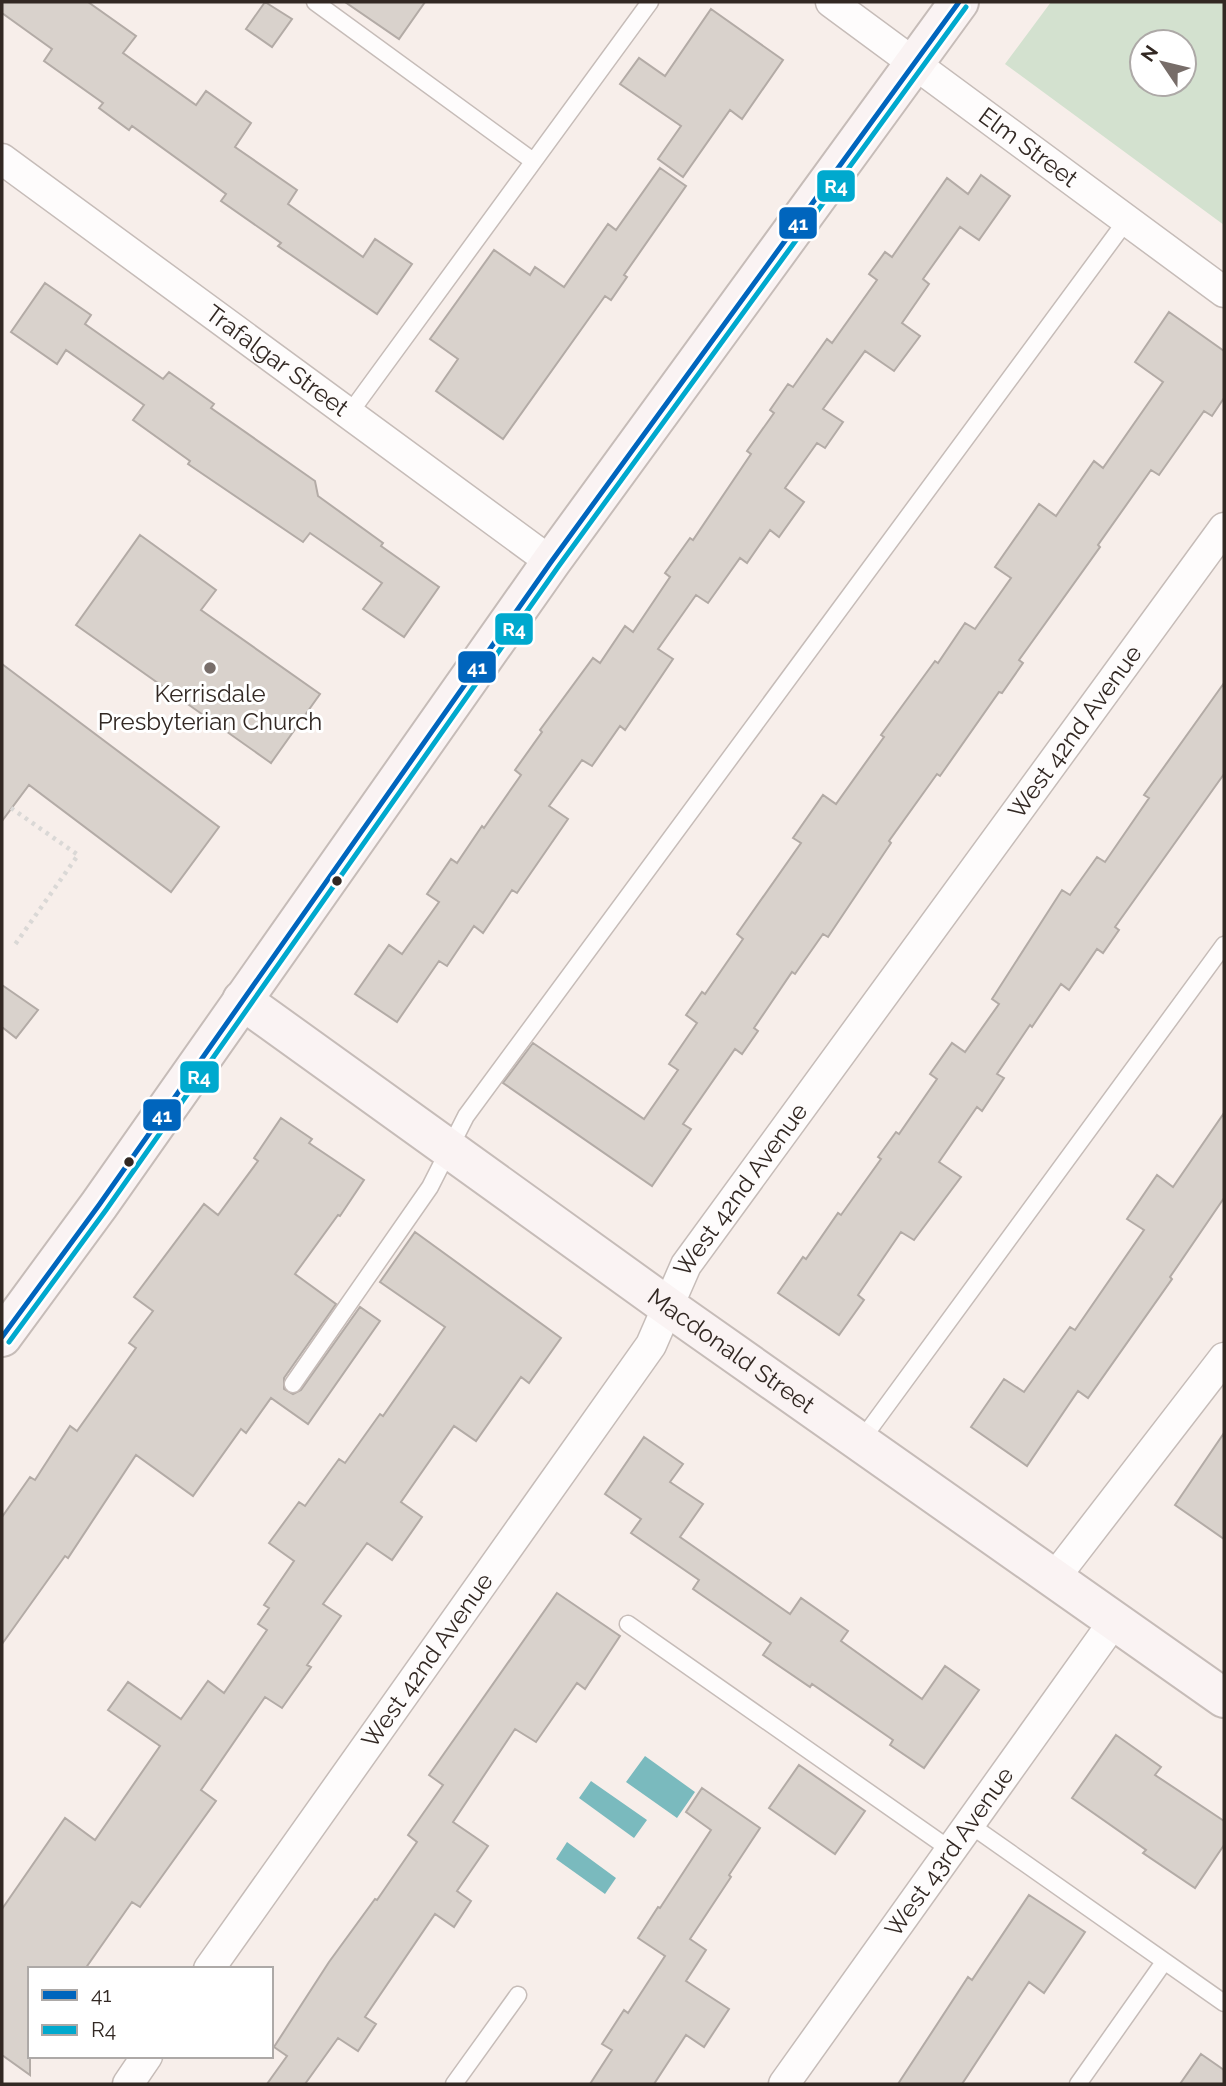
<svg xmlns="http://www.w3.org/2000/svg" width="1226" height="2086" viewBox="0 0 1226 2086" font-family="Raleway,sans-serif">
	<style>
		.green { fill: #d3e1cf; fill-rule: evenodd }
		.water { fill: #7ababe }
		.building { fill: #d9d2cc; stroke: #b3aba6; stroke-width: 2 }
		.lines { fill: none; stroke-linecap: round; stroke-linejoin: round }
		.lane-casing { stroke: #c6bcb8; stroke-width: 19 }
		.street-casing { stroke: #c6bcb8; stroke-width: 33 }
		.secondary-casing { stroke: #c6bcb8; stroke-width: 42 }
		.path { stroke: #dad8d6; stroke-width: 4.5; stroke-dasharray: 3.5 5; stroke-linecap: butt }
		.lane { stroke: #fefcfc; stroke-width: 16 }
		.street { stroke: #fefcfc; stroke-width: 30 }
		.secondary { stroke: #faf3f3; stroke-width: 38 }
		.bus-1-casing { stroke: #fff; stroke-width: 10 }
		.bus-2-casing { stroke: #fff; stroke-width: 10 }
		.bus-1 { stroke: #0065bd; stroke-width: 5 }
		.bus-2 { stroke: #00a9ce; stroke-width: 5 }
		.poi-dot { fill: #776d69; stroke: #fff; stroke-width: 2.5 }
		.bus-dot { fill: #322823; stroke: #fff; stroke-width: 2.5 }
		.labels { text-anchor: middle; stroke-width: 6; stroke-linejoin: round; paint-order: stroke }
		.street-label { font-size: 24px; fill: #322823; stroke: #fff }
		.poi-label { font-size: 24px; fill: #322823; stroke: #fff }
		.line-badge { stroke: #fff; stroke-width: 2.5 }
		.badge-label { font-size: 19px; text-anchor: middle; font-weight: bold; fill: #fff }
	</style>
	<rect width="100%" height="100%" fill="#f7eeea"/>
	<!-- green -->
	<path class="green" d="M1051,2h173v223l-219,-161zM1142,42h42v42h-42z"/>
	<!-- water -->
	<path class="water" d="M645,1756l50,36 -18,26 -51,-36z
		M591,1781l56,39 -13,18 -55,-40z
		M567,1842l49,36 -11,16 -49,-35z"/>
	<!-- building -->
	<path class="building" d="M2,2h86l48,34 -13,17 73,52 10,-14 45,32 -16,24 62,43 -9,14 75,53 12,-18 37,25 -35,50 -99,-68 3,-3 -60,-42 5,-7 -94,-68 -3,4 -30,-22 4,-5 -59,-42 8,-12 -50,-36z
		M265,2l27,17 -20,28 -26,-18z
		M345,2h80l-26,37z
		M711,9l72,51 -41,59 -12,-9 -47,67 -25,-18 23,-33 -61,-42 19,-26 26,18z
		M660,168l26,18 -62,89 3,2 -16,23 -6,-4 -102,143 -67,-48 22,-32 -28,-20 64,-89 36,25 5,-8 29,20 44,-63 8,6z
		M981,175l29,21 -31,44 -19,-13 -37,52 6,5 -27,39 18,13 -26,35 -29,-20 -42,58 20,13 -18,26 -8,-5 -32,45 19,14 -25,35 -9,-7 -23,33 -7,-5 -32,45 -12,-8 -38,54 15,10 -48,71 -5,-4 -28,40 -10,-6 -33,46 19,13 -51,74 -5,-3 -29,43 -9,-7 -27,40 -8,-5 -42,61 -42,-28 34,-49 13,9 37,-52 -12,-8 24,-35 6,4 25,-37 2,2 37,-53 -6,-5 27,-38 -2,-2 53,-72 7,5 25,-37 8,6 37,-55 -5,-4 25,-35 3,2 58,-86 -4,-3 27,-38 -4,-3 18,-26 5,3 34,-48 5,4 45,-63 -8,-6 16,-22 7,5 55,-79 21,16z
		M45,283l46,32 -6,9 78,55 6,-7 45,32 -3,4 104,73 3,15 65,47 -2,3 58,41 -35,50 -41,-28 19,-26 -72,-50 -7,9 -115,-78 2,-3 -57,-41 11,-15 -78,-55 -9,14 -46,-32z
		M1169,312l55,39v47l-12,18 -8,-5 -45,64 -8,-5 -53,75 2,2 -81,113 4,3 -21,30 -3,-1 -59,84 -3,-2 -48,67 2,2 -63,94 -5,-3 -28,40 -3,-2 -38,56 4,3 -16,23 -7,-5 -52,75 8,5 -39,57 -149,-103 30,-40 111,76 34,-49 -9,-6 28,-41 -11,-8 16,-23 3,2 38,-55 -6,-5 64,-91 -8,-5 30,-43 13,9 48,-67 -3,-2 54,-74 3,2 27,-40 10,6 36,-51 -16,-11 44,-63 17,12 38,-55 9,7 60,-86 -28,-20z
		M140,535l76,55 -15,20 119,84 -49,69 -195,-138z
		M2,664l217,163 -48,65 -142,-107 -27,36z
		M1224,683v91l-109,153 4,3 -16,23 -6,-4 -28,41 -8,-6 -29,43 -2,-2 -33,49 7,4 -22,33 -5,-4 -38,55 22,15 -47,63 -13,-8 -43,63 6,5 -25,35 -61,-42 25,-36 3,2 32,-46 3,2 40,-56 -3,-2 18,-25 3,2 38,-55 -7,-5 22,-31 13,9 34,-48 -7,-5 70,-109 8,5 27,-38 8,5 44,-64 -5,-3z
		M2,985l36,25 -22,28 -14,-11z
		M1224,1113v85l-54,79 2,2 -84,119 -10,-7 -51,75 -56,-39 33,-48 20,13 46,-65 5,3 69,-100 -17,-11 30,-44 16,12z
		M281,1118l31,21 -3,4 55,37 -24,36 -2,-1 -43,59 41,30 -52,74v11l9,5 8,-4 59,-83 20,14 -72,103 -37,-26 -25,35 -5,-4 -48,67 -57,-41 -68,103 -3,-2 -63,88v-127l28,-40 5,3 35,-54 7,5 59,-83 -7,-5 24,-32 -19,-14 70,-93 14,11 40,-54 -4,-3z
		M415,1232l146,106 -32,45 -8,-6 -45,64 -22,-15 -53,76 21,15 -30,43 -25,-17 -44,61 18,12 -34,49 4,2 -29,41 -17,-11 -64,93 15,11 -76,106 -8,-5 -47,67h-55v106l-28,-20v-146l63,-91 30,22 65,-94 -52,-36 20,-28 53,37 27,-38 16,12 43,-63 -9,-6 11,-16 -5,-3 30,-44 -25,-18 30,-41 6,4 34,-47 6,4 35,-49 3,2 62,-89 -65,-45z
		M1224,1433v106l-49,-34z
		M644,1437l39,27 -13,18 33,22 -23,33 110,77 11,-16 47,33 -7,10 81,58 23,-33 34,24 -55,78 -34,-23 3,-5 -81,-56 -2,3 -47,-32 8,-12 -78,-54 6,-9 -68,-47 10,-14 -36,-25z
		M557,1593l63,43 -35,53 -8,-6 -41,59 -21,-13 -62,93 35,24 -31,45 14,10 -17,26 -19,-13 -70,103 11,7 -18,27 -20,-13 -33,46h-38l20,-28 -13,-9 55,-85 46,-63 2,1 40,-58 -9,-7 35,-50 -14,-10z
		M1116,1735l45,32 -6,8 69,46v24l-29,43 -52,-35 3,-3 -74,-52z
		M799,1765l66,46 -30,43 -66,-46z
		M702,1788l58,40 -31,47 2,2 -41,62 16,11 -20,31 43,28 -25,38 -18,-12 -32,49h-64l22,-34 -10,-6 22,-34 4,3 37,-57 -27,-18 20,-31 2,1 51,-78 -25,-18z
		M1029,1895l56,37 -41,61 -15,-11 -67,102h-64l70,-107 4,3z
		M1201,2054l23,16v14h-44z"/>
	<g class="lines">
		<defs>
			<path id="lane" d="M315,2l218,159
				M349,414l301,-412
				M293,1384l137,-197 36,-71 660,-895
				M860,1442l364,-497
				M628,1624l323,226
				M969,1824l255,179
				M454,2084l64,-89
				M1078,2084l86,-122"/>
			<g id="street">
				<path id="s1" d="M831,2l393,290"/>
				<path id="s2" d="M2,159l549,403"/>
				<path d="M1055,1577l169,-219"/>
				<path id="s3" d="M209,1969l442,-624 35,-80 538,-737"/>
				<path d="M128,2084l19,-28"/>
				<path id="s4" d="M784,2084l331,-464"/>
			</g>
			<g id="secondary">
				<path id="s5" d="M242,1000l425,306 557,392"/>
				<path d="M2,1337l97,-132 452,-643 408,-560"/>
			</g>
		</defs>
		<!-- lane casing -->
		<use href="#lane" class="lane-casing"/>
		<!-- street casing -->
		<use href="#street" class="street-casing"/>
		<!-- secondary casing -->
		<use href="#secondary" class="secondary-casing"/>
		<!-- path -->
		<path class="path" d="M11,808l67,47 -64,91"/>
		<!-- lane -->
		<use href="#lane" class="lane"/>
		<!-- street -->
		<use href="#street" class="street"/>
		<!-- secondary -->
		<use href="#secondary" class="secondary"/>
		<defs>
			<path id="bus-1" d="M2,1337l97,-132 452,-643 408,-560"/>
			<path id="bus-2" d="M9,1342l97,-132 452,-643 408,-560"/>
		</defs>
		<!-- bus-1 casing -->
		<use href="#bus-1" class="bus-1-casing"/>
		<!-- bus-2 casing -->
		<use href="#bus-2" class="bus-2-casing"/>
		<!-- bus-1 -->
		<use href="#bus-1" class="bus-1"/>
		<!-- bus-2 -->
		<use href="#bus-2" class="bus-2"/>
	</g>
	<!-- markers -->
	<circle class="poi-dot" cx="210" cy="668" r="7"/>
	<g class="bus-dot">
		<circle cx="337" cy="881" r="6"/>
		<circle cx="129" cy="1162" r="6"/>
	</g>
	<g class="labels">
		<!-- street labels -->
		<g class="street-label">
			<text dy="8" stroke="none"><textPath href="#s1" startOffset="245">Elm Street</textPath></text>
			<text dy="8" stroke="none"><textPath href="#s2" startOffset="341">Trafalgar Street</textPath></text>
			<text dy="8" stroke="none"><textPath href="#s3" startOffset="1512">West 42nd Avenue</textPath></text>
			<text dy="8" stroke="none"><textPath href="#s3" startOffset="945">West 42nd Avenue</textPath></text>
			<text dy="8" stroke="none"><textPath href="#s5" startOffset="602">Macdonald Street</textPath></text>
			<text dy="8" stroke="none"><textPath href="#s3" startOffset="378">West 42nd Avenue</textPath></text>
			<text dy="8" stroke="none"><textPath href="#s4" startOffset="285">West 43rd Avenue</textPath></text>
		</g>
		<!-- poi labels -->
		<g class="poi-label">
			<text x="210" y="702">Kerrisdale<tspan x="210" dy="28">Presbyterian Church</tspan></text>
		</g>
	</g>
	<g class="line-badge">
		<rect x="816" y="169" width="40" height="34" rx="7" fill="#00a9ce"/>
		<rect x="778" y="206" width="40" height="34" rx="7" fill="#0065bd"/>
		<rect x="494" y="612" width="40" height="34" rx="7" fill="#00a9ce"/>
		<rect x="457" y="650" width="40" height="34" rx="7" fill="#0065bd"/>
		<rect x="179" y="1060" width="41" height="34" rx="7" fill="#00a9ce"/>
		<rect x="142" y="1098" width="40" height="34" rx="7" fill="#0065bd"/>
	</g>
	<g class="badge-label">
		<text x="836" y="193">R4</text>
		<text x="798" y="230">41</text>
		<text x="514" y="636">R4</text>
		<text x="477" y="674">41</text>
		<text x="199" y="1084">R4</text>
		<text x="162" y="1122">41</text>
	</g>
	<!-- border -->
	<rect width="1226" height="2086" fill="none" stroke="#322823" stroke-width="7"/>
	<!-- legend -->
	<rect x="28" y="1967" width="245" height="91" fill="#ffffff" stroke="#ada9a7" stroke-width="2"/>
	<rect x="42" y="1990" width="35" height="10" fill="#0065bd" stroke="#ada9a7" stroke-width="2"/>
	<text x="91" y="2002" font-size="21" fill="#322823">41</text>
	<rect x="42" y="2025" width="35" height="10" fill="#00a9ce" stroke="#ada9a7" stroke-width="2"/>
	<text x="91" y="2037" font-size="21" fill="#322823">R4</text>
	<!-- north arrow -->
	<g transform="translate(1163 63) rotate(305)"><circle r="33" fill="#ffffff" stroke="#ada9a7" stroke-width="2"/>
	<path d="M0-5L12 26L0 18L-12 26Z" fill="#776d69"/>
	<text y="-10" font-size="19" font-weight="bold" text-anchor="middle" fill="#322823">N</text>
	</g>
</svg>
